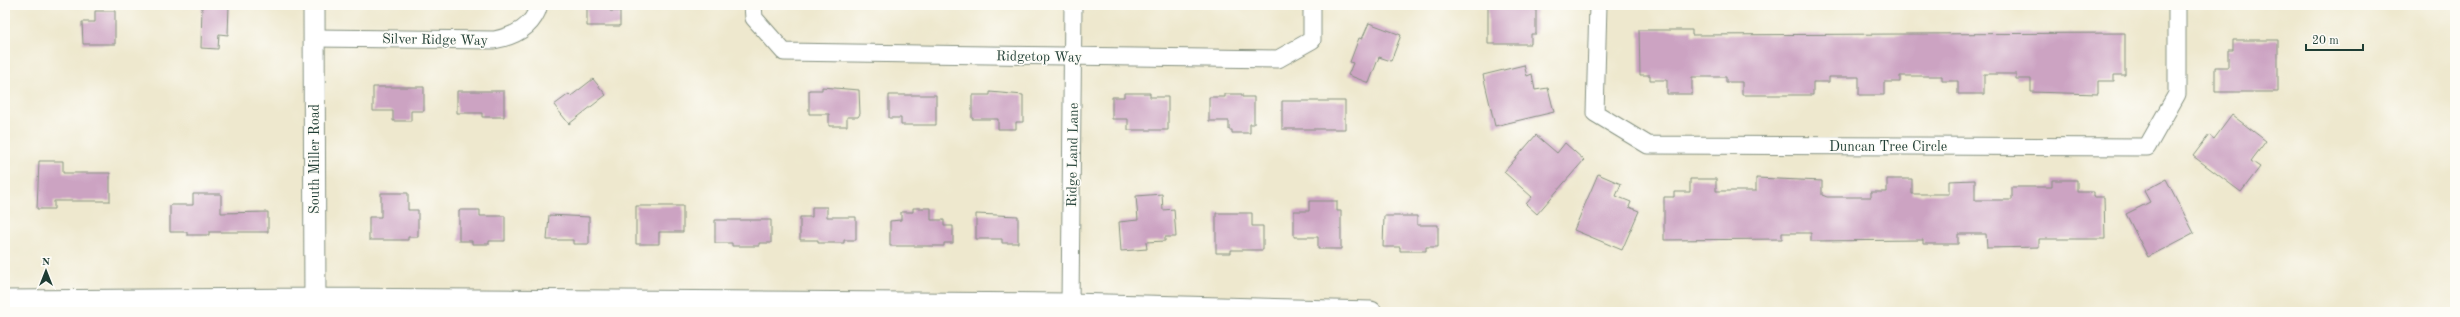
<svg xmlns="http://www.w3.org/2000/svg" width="2460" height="317" viewBox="0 0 2460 317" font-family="'Old Standard TT',serif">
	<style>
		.building { fill: #cca3c2 }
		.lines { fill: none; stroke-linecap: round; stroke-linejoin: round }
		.minor-casing { stroke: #869281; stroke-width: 19 }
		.tertiary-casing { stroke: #869281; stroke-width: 23 }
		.minor { stroke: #fff; stroke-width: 17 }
		.tertiary { stroke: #fff; stroke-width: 21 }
		.labels { text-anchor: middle; stroke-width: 3; stroke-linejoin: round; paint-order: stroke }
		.street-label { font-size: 14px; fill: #1f3d34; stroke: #fdfcf7 }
	</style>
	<rect width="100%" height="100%" fill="#fdfcf7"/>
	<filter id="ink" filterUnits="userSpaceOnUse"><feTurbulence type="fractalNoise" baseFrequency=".025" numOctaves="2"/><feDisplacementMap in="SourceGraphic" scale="8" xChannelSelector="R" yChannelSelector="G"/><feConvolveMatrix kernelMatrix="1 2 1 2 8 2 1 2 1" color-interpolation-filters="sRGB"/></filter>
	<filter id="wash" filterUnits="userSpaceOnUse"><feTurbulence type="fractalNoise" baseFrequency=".012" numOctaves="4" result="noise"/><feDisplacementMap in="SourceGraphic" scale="16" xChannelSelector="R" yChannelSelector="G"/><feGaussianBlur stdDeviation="0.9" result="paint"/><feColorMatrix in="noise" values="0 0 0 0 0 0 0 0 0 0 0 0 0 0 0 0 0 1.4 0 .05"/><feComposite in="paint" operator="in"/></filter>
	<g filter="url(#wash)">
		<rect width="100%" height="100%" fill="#eee8ce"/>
		<g id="blocks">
			<!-- building -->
			<path class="building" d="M202,5h27l-1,30 -9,-1 -1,15 -17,-1z
				M587,5h23v6h10v15h-33z
				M1488,5h48v29h-5v10h-43z
				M95,11h20v33h-32l-1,-22h13z
				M1369,23l32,12 -10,26 -12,-4 -10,26 -21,-8 5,-12 -3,-1 9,-24 3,1z
				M1639,30h53v5l433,-2v42h-11v6h-16v13l-67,-2v-13h-15v-5h-32v20h-26v-13h-16v-5h-42v6h-16v13h-25v-18h-30v5h-16v13h-71v-13h-16v-5h-34v17h-25v-14h-17v-5h-10z
				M2233,40h45v52h-63v-25h13v-17h5z
				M1524,65l3,11 5,-2 3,16 13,-2 6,24 -59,14 -12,-51z
				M593,79l13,16 -37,29 -15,-19 15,-11 2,2z
				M373,87h51v24h-13v10h-18v-10h-20z
				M822,87l37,3 1,24 -2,3h-11v9h-18v-12h-20v-24h13z
				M457,91h47v26h-22v-4h-25z
				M990,92l33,3v27h-7v7h-18v-10h-26v-24h18z
				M1124,93h26v4h18v33h-40v-11h-16v-22h12z
				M1225,94h17v3h12v27h-4v9h-18v-3h-3v-9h-20v-24h16z
				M889,95h47v30h-35v-7h-12z
				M1282,101h63v28h-63z
				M2232,115l34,26 -15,20 9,6 -19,25 -48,-36 16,-21 5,4z
				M1536,135l21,18 8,-10 19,17 -47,54 -11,-10 6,-7 -28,-25z
				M39,161h24v12h47v28h-56v8h-17z
				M1598,174l23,10 -5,12 15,6 -2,5 10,4 -17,39 -48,-20z
				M1756,178l66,3v14l5,2h44v-5h16v-13h25v15h37v-13l26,-1v20h37v-13h40v-7h25v12h17v5h10l1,42h-66v8l-52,1 -1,-14h-28v10h-35v-4l-112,1v-8h-29v6l-118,1v-43h10v-5h16v-13h26v12h40z
				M2166,179l28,54 -46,24 -22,-43 24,-12 -6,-11z
				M381,193h27v17h10v27h-10v3h-39v-23h12z
				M193,194h28v19l47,-1v20h-59v3h-22v-3h-17v-27h23z
				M1162,194l1,16 11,-1 2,28h-11v4l-19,1 1,7 -26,2 -2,-29 19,-2 -2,-24z
				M1309,201h28v10h4v38h-23v-12h-24v-26h15z
				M636,206h47v26h-24v12h-23z
				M812,207h15v10h29v23h-12v3h-26v-3h-18v-23h12z
				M913,208h18v12h13v6h9v17h-9v3h-54v-25l11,-1v-8h12z
				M459,210h21v6h25v25h-16v3h-17v-3h-13z
				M1216,213h36v13h11v24h-32v3h-15z
				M976,214l42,2v27h-16v-4h-26z
				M549,215l40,2v27h-16v-4h-26z
				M1384,216h33v9h21v22h-12v4h-26v-4h-17z
				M715,220h56v23h-12v3h-27v-3h-17z"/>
		</g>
	</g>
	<g filter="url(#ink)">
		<use href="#blocks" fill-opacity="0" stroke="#869281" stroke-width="1"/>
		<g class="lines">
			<defs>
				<path id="minor" d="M753,5l1,13 30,34 494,7 34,-19v-35
					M1598,5l-3,108 53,32 499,2 30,-53v-89
					M314,38l180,2c22,-4 39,-13 45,-35
					M1070,304l3,-299"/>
				<path id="tertiary" d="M314,5l1,307
					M5,301l310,-2 755,5 301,8"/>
			</defs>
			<!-- minor casing -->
			<use href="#minor" class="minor-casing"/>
			<!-- tertiary casing -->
			<use href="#tertiary" class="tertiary-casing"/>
			<!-- minor -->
			<use href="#minor" class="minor"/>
			<!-- tertiary -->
			<use href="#tertiary" class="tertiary"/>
		</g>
	</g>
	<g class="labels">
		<!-- street labels -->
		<g class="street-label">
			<text transform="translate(435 39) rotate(1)" y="5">Silver Ridge Way</text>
			<text transform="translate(1039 56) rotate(1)" y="5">Ridgetop Way</text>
			<text x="1888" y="151">Duncan Tree Circle</text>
			<text transform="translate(1072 155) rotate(-89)" y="5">Ridge Land Lane</text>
			<text transform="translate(314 159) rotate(-90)" y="5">South Miller Road</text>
		</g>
	</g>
	<!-- margin -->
	<rect width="2460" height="317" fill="none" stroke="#fdfcf7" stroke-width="20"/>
	<!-- north arrow -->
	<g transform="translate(46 271)" stroke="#fdfcf7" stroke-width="3" paint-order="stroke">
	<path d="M0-3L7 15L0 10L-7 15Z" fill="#1f3d34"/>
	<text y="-6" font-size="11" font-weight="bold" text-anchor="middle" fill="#1f3d34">N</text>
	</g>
	<!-- scale -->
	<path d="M2306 44v6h57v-6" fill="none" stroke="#1f3d34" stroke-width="2"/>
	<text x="2312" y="44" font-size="12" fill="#1f3d34" stroke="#fdfcf7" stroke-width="3" paint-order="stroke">20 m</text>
</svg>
